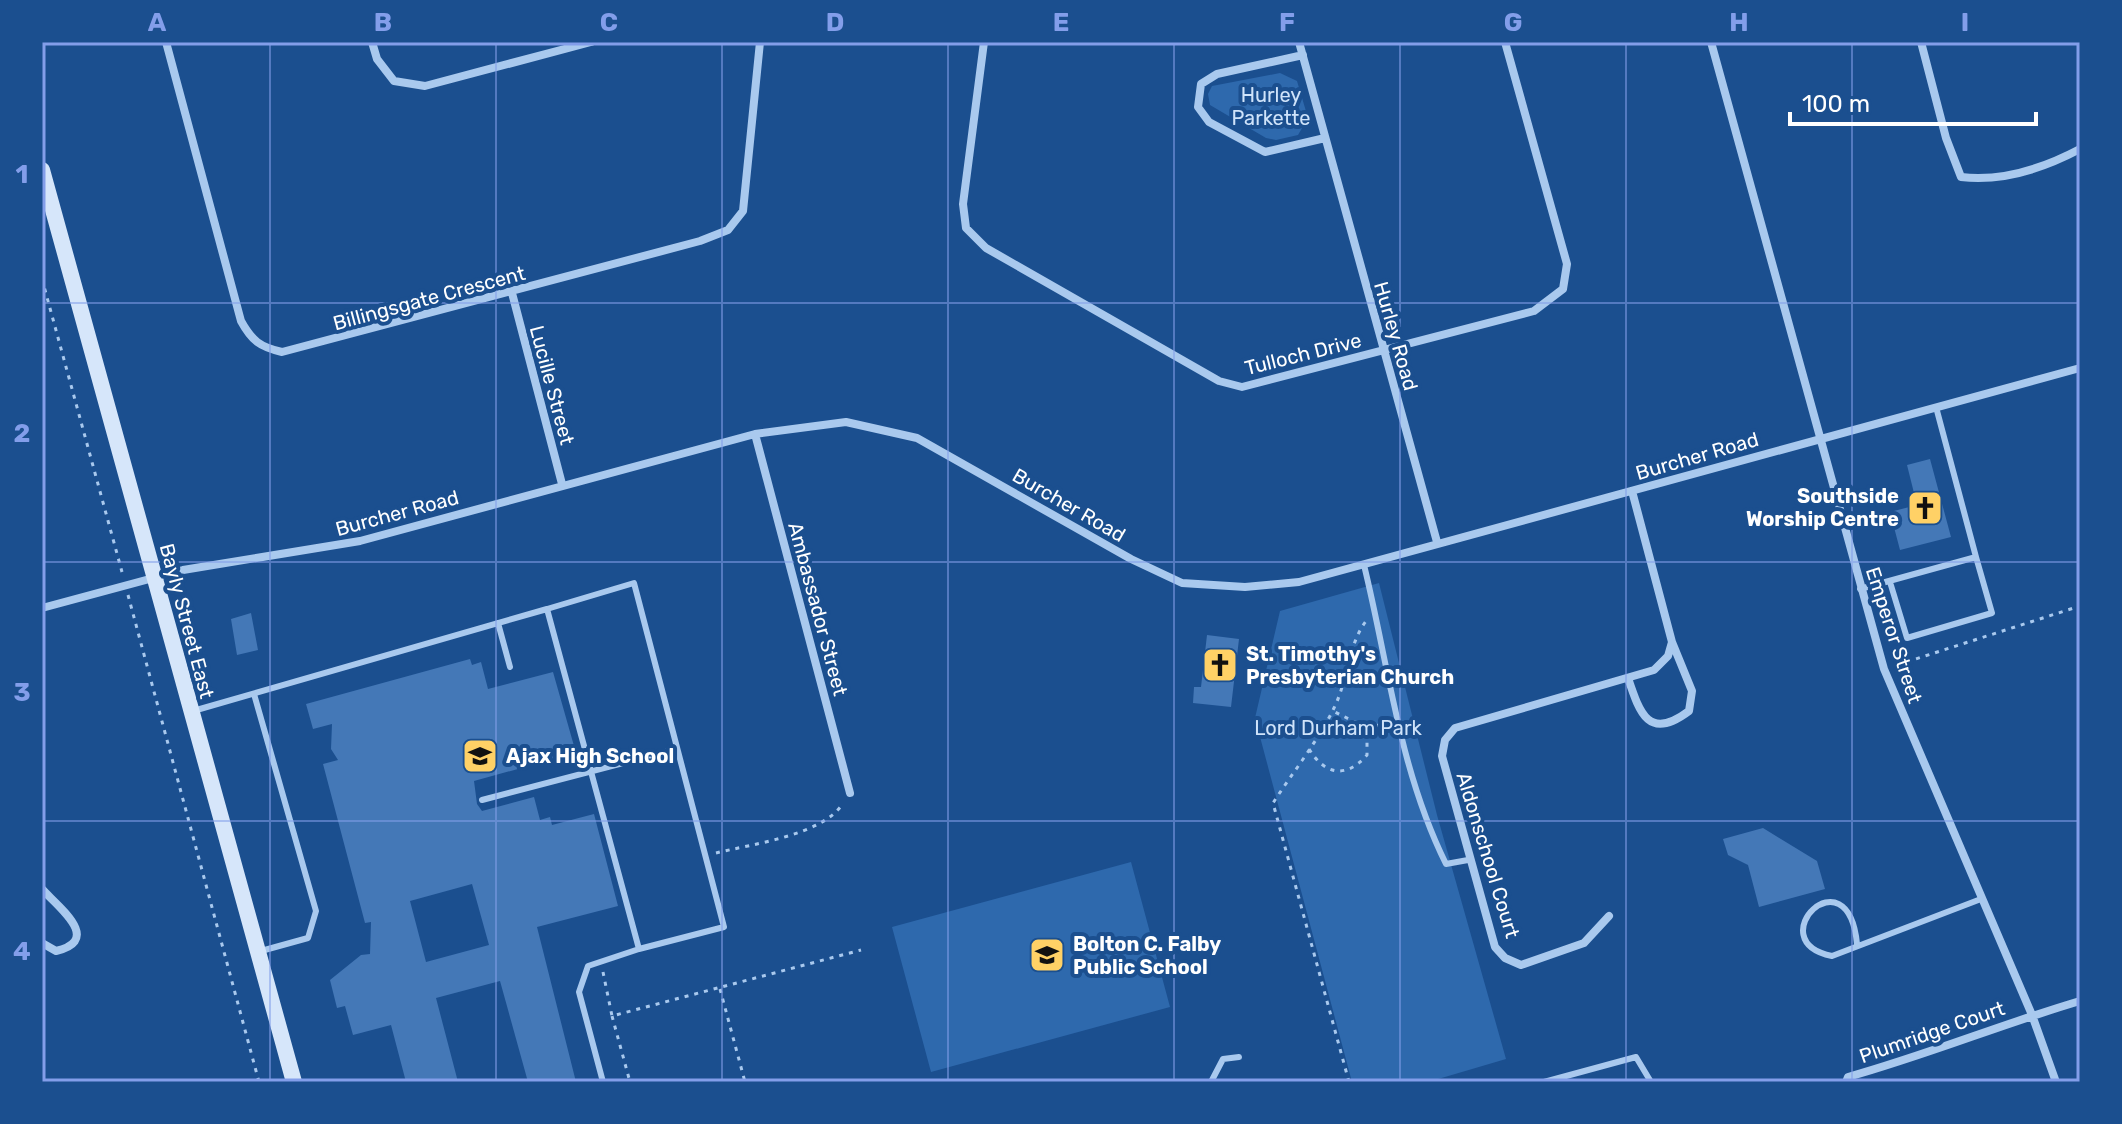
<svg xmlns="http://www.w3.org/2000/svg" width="2122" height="1124" viewBox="0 0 2122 1124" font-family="Rubik,sans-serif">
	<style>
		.green { fill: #2e69ad }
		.building { fill: #4478b7; fill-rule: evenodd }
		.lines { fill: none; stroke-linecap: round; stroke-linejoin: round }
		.path { stroke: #a9c9ee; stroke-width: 3; stroke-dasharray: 4 6; stroke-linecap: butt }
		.lane { stroke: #a9c9ee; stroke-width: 6 }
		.street { stroke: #a9c9ee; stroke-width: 8 }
		.secondary { stroke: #d6e6fa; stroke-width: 16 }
		.grid { fill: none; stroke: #839eea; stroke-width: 2; stroke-opacity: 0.55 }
		.labels { text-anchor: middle; stroke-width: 8; stroke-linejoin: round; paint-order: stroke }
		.park-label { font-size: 20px; fill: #cfe3fa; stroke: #1b4f8f }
		.street-label { font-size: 20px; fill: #fff; stroke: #1b4f8f }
		.poi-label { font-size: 20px; font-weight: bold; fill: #fff; stroke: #1b4f8f; text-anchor: start }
		.neatline { fill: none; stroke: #839eea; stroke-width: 3 }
		.grid-label { font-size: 26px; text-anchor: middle; font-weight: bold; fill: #839eea }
	</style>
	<rect width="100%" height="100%" fill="#1b4f8f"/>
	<!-- green -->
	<path class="green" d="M1280,73l17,8 11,37 -10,17 -22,5 -10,-2 -56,-33 -2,-11 4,-8z
		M1379,583l58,232 69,244 -78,23h-76l-97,-364 25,-107z
		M1131,862l39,145 -239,65 -39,-145z"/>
	<!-- building -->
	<path class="building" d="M1930,459l21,78 -51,13 -10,-38 27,-7 -10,-40z
		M251,613l7,37 -21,5 -6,-36z
		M1207,635l32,4 -8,68 -38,-4 1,-16h7z
		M470,659l2,6 9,-3 7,27 65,-17 23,81 -102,28 3,23 5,7 52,-14 6,23 10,-3 2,8 42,-11 24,92 -81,21 39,155h-48l-28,-101 -64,17 22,84h-52l-15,-57 -38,10 -8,-29 -8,2 -7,-28 31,-25 9,-1 1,-32 -6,1 -42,-159 15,-4 -7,-11 1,-25 -19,5 -7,-25zM472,884l17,61 -63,17 -16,-61z
		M1763,828l54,33 8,28 -66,18 -11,-42 -20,-10 -5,-16z"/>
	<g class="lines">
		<!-- path -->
		<path class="path" d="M42,279l80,293
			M128,595l131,487
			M1897,665l183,-59
			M1367,728l20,-5
			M1309,749c16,26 37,30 58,6v-27l-34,-17
			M716,853c36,-9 108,-18 127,-50
			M603,972l9,44 249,-66
			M720,989l25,93
			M612,1016l18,66
			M1349,1082l-76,-279c20,-31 45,-62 61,-95 14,-28 14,-63 32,-87"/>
		<!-- lane -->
		<path class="lane" d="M1364,565c25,102 35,204 82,299l22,-4
			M1890,582l17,56 85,-25 -16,-56
			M1860,589l116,-32 -40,-150
			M547,609l87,-26 90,344 -85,22
			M498,623l12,44
			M254,694l62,217 -8,27 -47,13
			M193,711l354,-102 92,340 -51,17 -9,26 24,90
			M482,800l195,-51
			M1857,944c-9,-94 -99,-3 -25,12l149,-57
			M1211,1082l12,-23 16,-2
			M1544,1082l92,-25 15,25"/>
		<!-- street -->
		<path class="street" d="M166,42l75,279c11,20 19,26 41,31l418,-111 28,-11 15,-19 17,-169
			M372,42l5,17 17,22 31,5 166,-44
			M984,42l-21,162 3,24 20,20 233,133 23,6 292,-76 29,-22 4,-25 -62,-222
			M1299,42l138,500
			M1711,42l173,627 148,346 24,67
			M1921,42l25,96 15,39c41,5 83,-9 119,-28
			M1303,55l-86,19 -16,10 -3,23 11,15 56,30 60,-14
			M512,293l50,191
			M755,434l95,359
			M42,608l141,-38 177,-29 395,-107 91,-12 71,16 214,121 51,24 63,4 54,-5 781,-214
			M1628,678c12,36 21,63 61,33l3,-20 -20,-49
			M42,889c14,16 62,51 14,62l-14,-8
			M1609,916l-25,27 -63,22 -16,-7 -10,-11 -53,-191 3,-16 10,-12 199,-58 14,-14 4,-14 -40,-151
			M1846,1082l2,-5c79,-22 154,-53 232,-76"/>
		<!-- secondary -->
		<path class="secondary" d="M42,170l252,912"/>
	</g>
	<!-- grid -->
	<path class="grid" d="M270,42v1040M496,42v1040M722,42v1040M948,42v1040M1174,42v1040M1400,42v1040M1626,42v1040M1852,42v1040M42,303h2038M42,562h2038M42,821h2038"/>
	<!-- icons -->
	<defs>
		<symbol id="church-square" viewBox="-11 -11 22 22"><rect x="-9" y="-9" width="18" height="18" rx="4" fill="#ffd166" stroke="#1b4f8f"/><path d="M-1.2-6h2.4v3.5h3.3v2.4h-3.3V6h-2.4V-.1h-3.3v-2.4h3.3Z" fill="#111"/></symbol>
		<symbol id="school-square" viewBox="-11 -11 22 22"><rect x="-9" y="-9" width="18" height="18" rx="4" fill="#ffd166" stroke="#1b4f8f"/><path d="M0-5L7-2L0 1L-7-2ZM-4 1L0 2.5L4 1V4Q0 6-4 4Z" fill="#111"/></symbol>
	</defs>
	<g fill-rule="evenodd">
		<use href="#church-square" x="1905" y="488" width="40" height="40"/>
		<use href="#church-square" x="1200" y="645" width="40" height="40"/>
		<use href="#school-square" x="460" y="736" width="40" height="40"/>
		<use href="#school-square" x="1027" y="935" width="40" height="40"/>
	</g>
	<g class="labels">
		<!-- park labels -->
		<g class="park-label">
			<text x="1271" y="102">Hurley<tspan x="1271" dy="23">Parkette</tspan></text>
			<text x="1338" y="735">Lord Durham Park</text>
		</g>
		<!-- street labels -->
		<g class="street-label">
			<text transform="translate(429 298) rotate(-15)" y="7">Billingsgate Crescent</text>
			<text transform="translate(1396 336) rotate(74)" y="7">Hurley Road</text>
			<text transform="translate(1303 354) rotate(-14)" y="7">Tulloch Drive</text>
			<text transform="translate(552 385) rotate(75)" y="7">Lucille Street</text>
			<text transform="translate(1697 456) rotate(-16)" y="7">Burcher Road</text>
			<text transform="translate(1069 505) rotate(30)" y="7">Burcher Road</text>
			<text transform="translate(397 513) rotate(-15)" y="7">Burcher Road</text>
			<text transform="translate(818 609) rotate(75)" y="7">Ambassador Street</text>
			<text transform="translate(187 621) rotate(75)" y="7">Bayly Street East</text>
			<text transform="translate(1894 635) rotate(72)" y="7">Emperor Street</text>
			<text transform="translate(1488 855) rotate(73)" y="7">Aldonschool Court</text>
			<text transform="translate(1932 1032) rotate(-19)" y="7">Plumridge Court</text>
		</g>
		<!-- poi labels -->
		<g class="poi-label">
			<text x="1899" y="503" text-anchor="end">Southside<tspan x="1899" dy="23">Worship Centre</tspan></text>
			<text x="1246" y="661">St. Timothy's<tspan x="1246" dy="23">Presbyterian Church</tspan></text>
			<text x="506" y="763">Ajax High School</text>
			<text x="1073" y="951">Bolton C. Falby<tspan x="1073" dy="23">Public School</tspan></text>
		</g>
	</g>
	<!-- border -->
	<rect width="2122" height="1124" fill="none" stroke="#1b4f8f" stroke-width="88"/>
	<!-- scale -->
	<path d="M1790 112v12h246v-12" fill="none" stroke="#ffffff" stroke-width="4"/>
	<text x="1802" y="112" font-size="24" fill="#ffffff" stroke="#1b4f8f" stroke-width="6" paint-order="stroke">100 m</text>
	<rect x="44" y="44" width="2034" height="1036" class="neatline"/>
	<g class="grid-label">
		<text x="157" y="31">A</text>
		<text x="383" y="31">B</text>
		<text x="609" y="31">C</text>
		<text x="835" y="31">D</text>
		<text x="1061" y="31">E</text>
		<text x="1287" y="31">F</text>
		<text x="1513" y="31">G</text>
		<text x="1739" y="31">H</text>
		<text x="1965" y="31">I</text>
		<text x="22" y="183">1</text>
		<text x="22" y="442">2</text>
		<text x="22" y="701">3</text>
		<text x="22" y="960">4</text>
	</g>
</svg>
